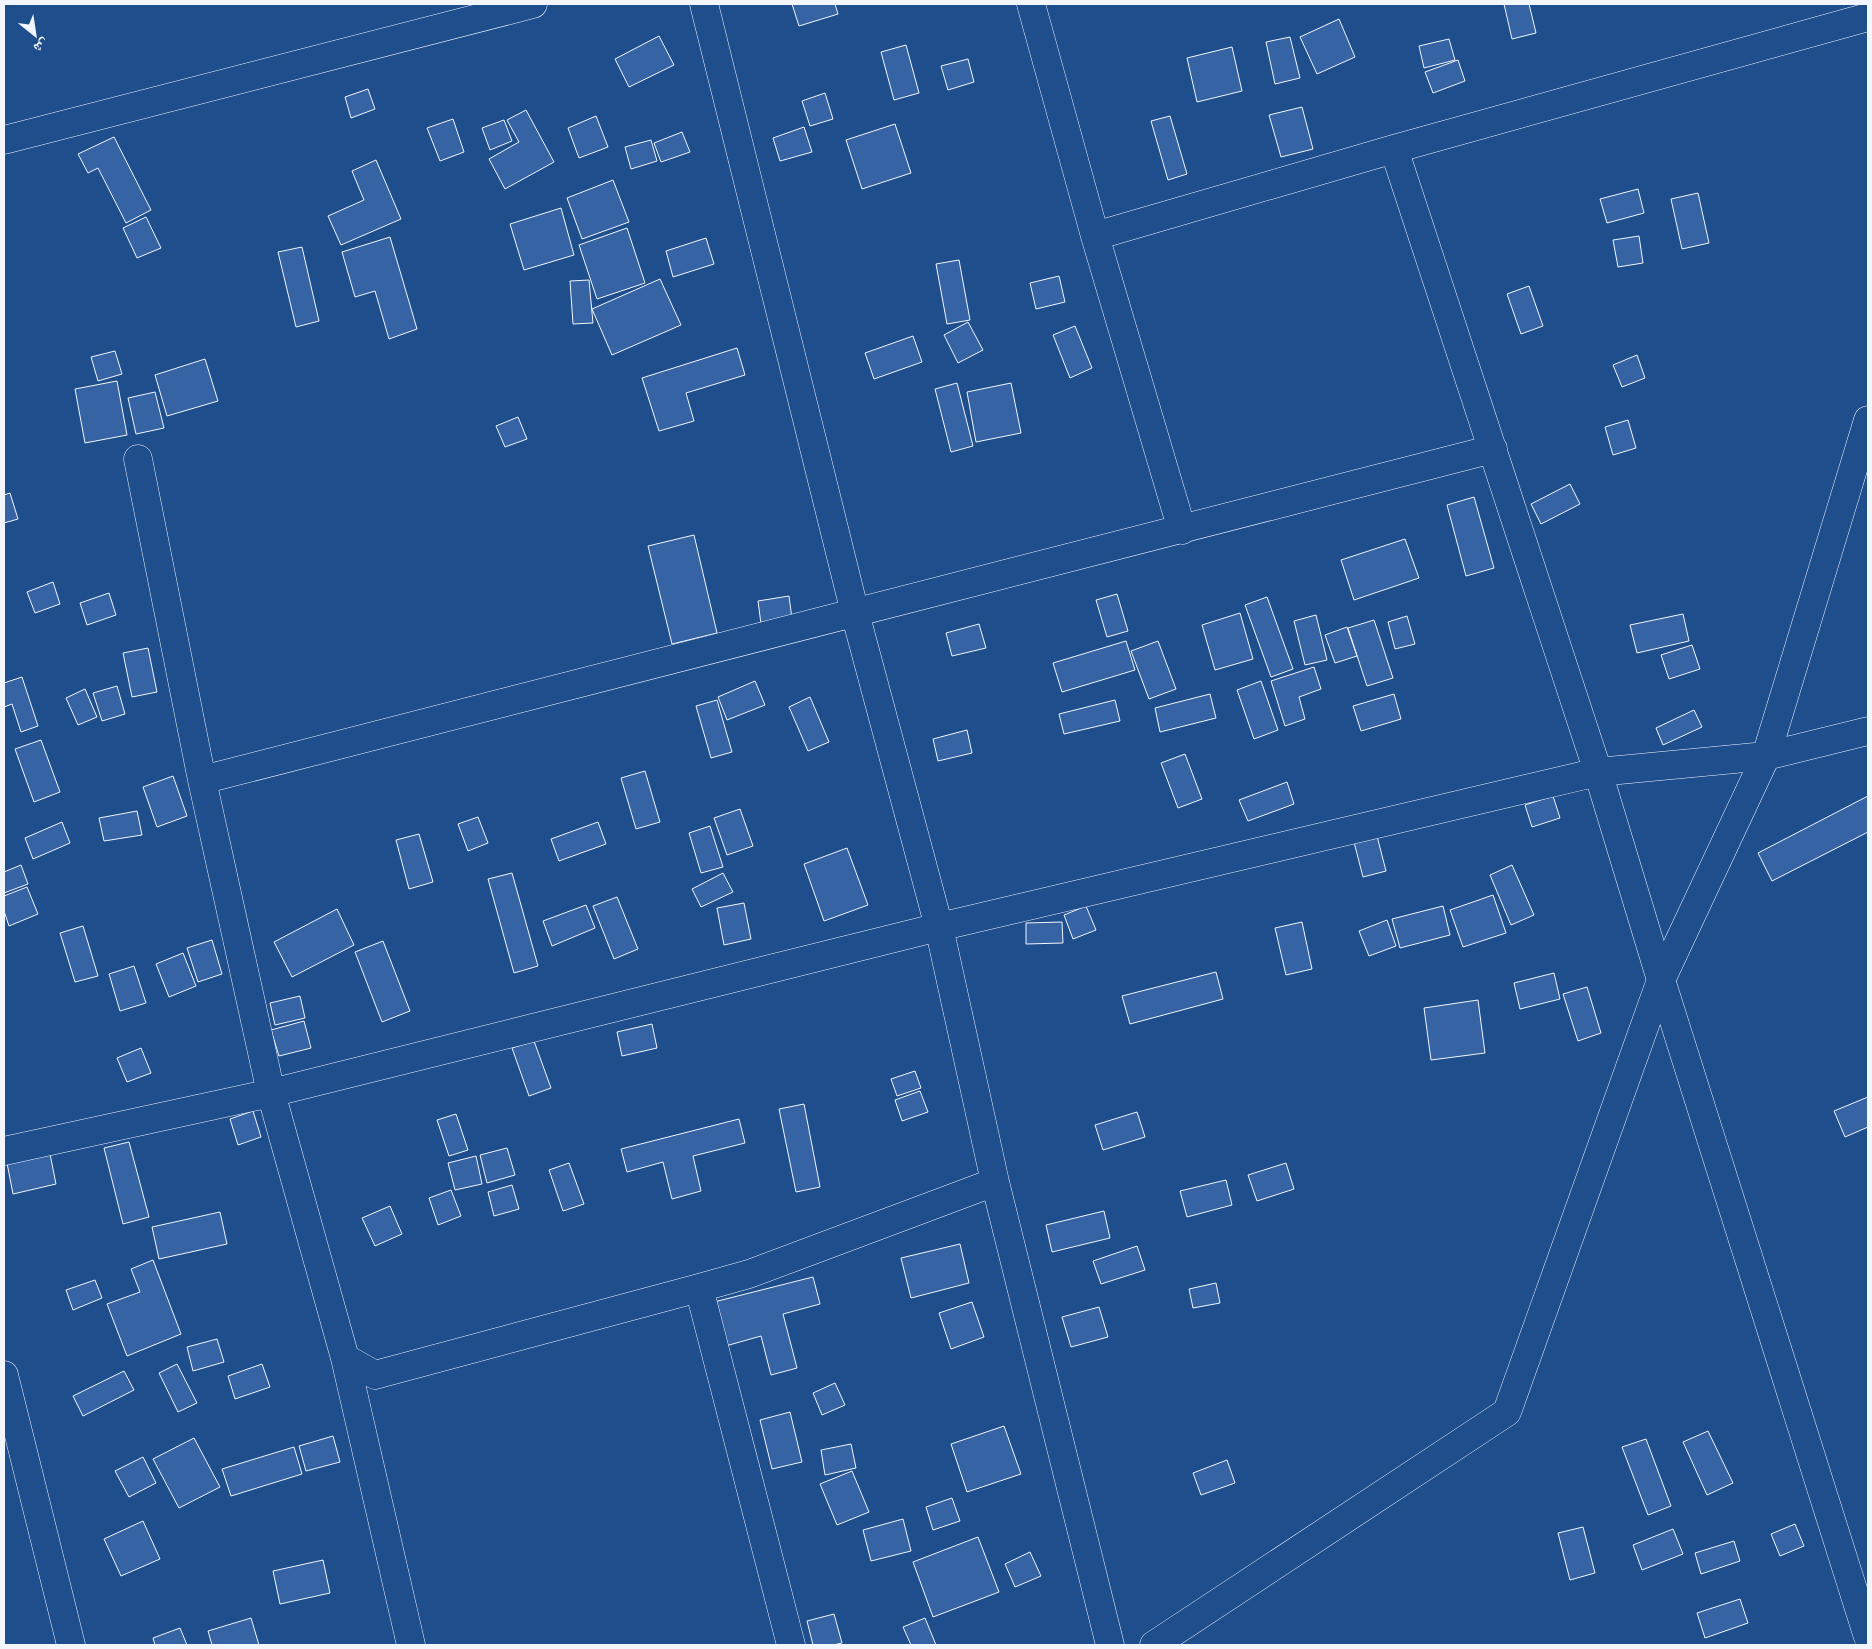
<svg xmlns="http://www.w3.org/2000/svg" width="1872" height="1649" viewBox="0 0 1872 1649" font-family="'Work Sans','Noto Naskh Arabic',sans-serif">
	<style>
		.building { fill: #3563a3; stroke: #f2f6ff }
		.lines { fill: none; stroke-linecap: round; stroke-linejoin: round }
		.street-casing { stroke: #f2f6ff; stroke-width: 29 }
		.secondary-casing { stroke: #f2f6ff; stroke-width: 29 }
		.street { stroke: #1f4e8c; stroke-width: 28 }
		.secondary { stroke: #1f4e8c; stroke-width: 28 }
	</style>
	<rect width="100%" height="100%" fill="#1f4e8c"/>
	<!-- building -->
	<path class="building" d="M792,4h43l3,10 -39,12z
		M1504,4h25l7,29 -24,6z
		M1339,19l16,38 -38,17 -17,-37z
		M659,36l15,29 -45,22 -14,-28z
		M1290,37l10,41 -25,6 -9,-42z
		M1449,39l6,21 -31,8 -5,-22z
		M906,45l13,48 -25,7 -13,-48z
		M1232,47l10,44 -45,11 -10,-44z
		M968,59l6,23 -26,8 -7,-24z
		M1458,60l7,21 -32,12 -8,-21z
		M368,89l7,20 -24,9 -6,-21z
		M825,93l8,26 -23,7 -8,-25z
		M1302,107l11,42 -32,8 -12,-42z
		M526,110l28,52 -49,27 -16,-30 30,-17 -12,-22z
		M596,116l12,31 -29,11 -11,-30z
		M1170,116l17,58 -19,6 -17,-59z
		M453,119l11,33 -24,9 -13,-33z
		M504,120l8,21 -22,9 -8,-22z
		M895,124l16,49 -49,16 -16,-49z
		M804,127l8,25 -32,9 -7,-23z
		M682,132l8,20 -29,10 -7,-19z
		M114,137l37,73 -25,13 -28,-55 -10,5 -10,-19z
		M651,140l6,21 -26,8 -6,-22z
		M376,160l25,59 -60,26 -13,-29 36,-16 -12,-29z
		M613,180l16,42 -47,17 -15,-41z
		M1638,189l6,24 -37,10 -7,-24z
		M1698,193l11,50 -27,6 -11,-50z
		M561,208l13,47 -50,15 -14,-46z
		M146,217l15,31 -24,10 -14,-30z
		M627,228l18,55 -48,16 -18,-54z
		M1639,236l4,27 -25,4 -5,-27z
		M390,237l27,92 -28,10 -14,-48 -20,6 -13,-45z
		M706,238l8,26 -41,13 -7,-26z
		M302,247l17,74 -23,6 -18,-75z
		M959,260l11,60 -23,4 -11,-60z
		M1059,276l6,26 -29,7 -6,-26z
		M660,279l21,46 -69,30 -20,-46z
		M589,280l4,43 -20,1 -3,-43z
		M1529,286l14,40 -22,8 -14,-40z
		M968,322l15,28 -25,13 -14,-28z
		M1075,326l17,42 -22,10 -17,-43z
		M913,336l9,26 -48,17 -9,-26z
		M737,348l8,27 -59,18 8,28 -35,10 -17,-53z
		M115,351l7,23 -24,7 -7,-24z
		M1637,355l8,23 -23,9 -9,-22z
		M205,359l13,42 -51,15 -12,-41z
		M117,381l10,54 -42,8 -10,-54z
		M957,383l16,63 -22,6 -16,-63z
		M1011,383l10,50 -45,9 -9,-50z
		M155,392l9,36 -28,6 -8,-36z
		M518,417l9,22 -22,8 -9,-21z
		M1628,420l8,28 -23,7 -8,-28z
		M1570,484l10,20 -39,20 -10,-20z
		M10,493l8,26 -14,4v-28z
		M1474,497l20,71 -28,8 -19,-71z
		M694,535l23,98 -45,11 -24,-98z
		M1405,539l14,39 -65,22 -13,-40z
		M53,582l7,22 -25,9 -8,-21z
		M109,593l7,22 -29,10 -7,-22z
		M1117,594l11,37 -21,6 -11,-37z
		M789,596l3,23 -31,5 -3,-23z
		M1267,597l26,72 -22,8 -26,-72z
		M1240,613l13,46 -38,11 -13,-45z
		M1683,614l6,27 -52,12 -7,-28z
		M1316,615l11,45 -22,5 -11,-44z
		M1407,616l8,28 -20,5 -7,-27z
		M1374,620l19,58 -26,8 -19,-58z
		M979,624l7,24 -34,8 -6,-23z
		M1347,627l10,29 -22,7 -10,-28z
		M1126,641l9,29 -73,22 -9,-29z
		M1158,641l18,48 -27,10 -18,-48z
		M1692,645l8,24 -31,10 -8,-24z
		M148,648l9,44 -25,5 -9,-44z
		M1314,667l7,22 -22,8 6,22 -20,7 -14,-45z
		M22,677l16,49 -17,6 -9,-28 -8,3v-24z
		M755,681l10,24 -38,15 -9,-23z
		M1261,681l17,49 -24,9 -17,-49z
		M117,686l8,28 -23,7 -9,-28z
		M85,689l12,28 -19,8 -12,-27z
		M1210,694l6,24 -56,14 -5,-24z
		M1394,694l7,25 -40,12 -8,-25z
		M810,697l19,45 -21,9 -19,-44z
		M717,700l15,52 -21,6 -15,-52z
		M1115,700l5,21 -56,13 -5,-20z
		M1694,710l8,17 -39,18 -7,-17z
		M967,730l5,23 -34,8 -5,-22z
		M41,740l19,52 -26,10 -19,-53z
		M1185,754l17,45 -24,9 -17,-45z
		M645,771l15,51 -24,7 -15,-51z
		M173,776l14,40 -30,11 -14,-40z
		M1287,782l7,22 -46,17 -9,-21z
		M1553,796l7,22 -28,9 -7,-22z
		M1868,796v36l-96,49 -14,-28z
		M740,809l13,37 -26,9 -13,-37z
		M137,811l5,24 -38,6 -5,-23z
		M478,817l10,26 -20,8 -10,-27z
		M62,822l8,21 -37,16 -8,-21z
		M598,822l8,22 -47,17 -8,-22z
		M710,826l13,41 -22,6 -12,-40z
		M419,834l14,48 -24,7 -13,-49z
		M1377,836l9,35 -23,6 -9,-35z
		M847,848l21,57 -44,16 -20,-57z
		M21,865l7,19 -24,9v-21z
		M1512,865l22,50 -23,10 -21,-50z
		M512,873l26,93 -24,7 -26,-94z
		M723,873l10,19 -32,15 -9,-18z
		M27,887l11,27 -29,12 -5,-15v-15z
		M1493,895l13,38 -43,14 -13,-37z
		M617,897l21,52 -24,10 -21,-53z
		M744,903l7,36 -27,6 -7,-37z
		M586,905l9,23 -43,18 -9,-25z
		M1086,906l10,24 -23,9 -9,-24z
		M1443,906l7,29 -50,13 -8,-29z
		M337,909l17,36 -62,32 -18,-35z
		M1387,920l9,26 -27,10 -10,-25z
		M1062,922l1,21 -37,1v-21z
		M1302,922l10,47 -26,6 -11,-47z
		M83,926l15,50 -23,6 -15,-49z
		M212,940l10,34 -24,8 -11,-34z
		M383,941l27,70 -28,11 -27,-70z
		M183,953l13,33 -27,11 -13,-33z
		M134,966l12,37 -26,8 -11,-37z
		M1216,972l7,27 -93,25 -8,-28z
		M1554,973l6,26 -40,10 -6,-26z
		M1587,987l14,46 -23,8 -15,-47z
		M300,996l5,22 -30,7 -5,-22z
		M1478,1000l7,53 -54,7 -7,-52z
		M304,1021l7,27 -32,8 -8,-26z
		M652,1024l5,24 -35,8 -5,-24z
		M534,1041l17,47 -22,8 -17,-48z
		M141,1048l10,25 -24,9 -10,-24z
		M915,1071l6,17 -24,8 -6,-17z
		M920,1091l8,21 -26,9 -7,-21z
		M1868,1097v30l-23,10 -11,-26z
		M804,1104l16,83 -24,5 -17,-83z
		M253,1111l8,26 -23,8 -8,-26z
		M1137,1112l8,25 -42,13 -8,-25z
		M456,1114l12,36 -19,6 -12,-36z
		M739,1119l6,24 -52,13 8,35 -29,8 -9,-37 -36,10 -6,-23z
		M129,1142l20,75 -26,7 -19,-76z
		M507,1148l8,27 -28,8 -7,-28z
		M50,1154l6,30 -43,10 -6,-31z
		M476,1156l6,28 -27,6 -7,-27z
		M569,1163l15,41 -21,7 -14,-41z
		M1286,1163l8,26 -37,12 -9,-26z
		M1226,1180l6,25 -45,12 -7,-26z
		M512,1185l7,24 -25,7 -6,-24z
		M451,1190l10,26 -23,9 -9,-27z
		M390,1206l12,28 -27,12 -13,-28z
		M1104,1211l6,27 -58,14 -6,-27z
		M220,1212l7,32 -68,15 -7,-32z
		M960,1244l9,39 -58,15 -10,-40z
		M1137,1246l8,24 -44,14 -8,-23z
		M153,1260l28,74 -54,22 -20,-52 33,-12 -9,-23z
		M813,1277l7,27 -37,10 14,54 -26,7 -10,-39 -39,11 -12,-44z
		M95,1280l7,18 -29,12 -7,-20z
		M1216,1283l4,20 -27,5 -4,-19z
		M972,1302l12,35 -33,12 -12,-36z
		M1099,1307l9,30 -37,10 -9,-30z
		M217,1339l7,23 -31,9 -6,-24z
		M177,1364l20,39 -19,9 -19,-39z
		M262,1364l8,23 -35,12 -7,-23z
		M124,1371l10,19 -51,26 -10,-20z
		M835,1383l10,22 -23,10 -9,-22z
		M790,1412l12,50 -30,7 -12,-49z
		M1004,1426l17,48 -54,18 -16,-48z
		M1708,1431l25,52 -26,12 -24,-53z
		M333,1436l7,26 -34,9 -7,-25z
		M194,1438l26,49 -41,21 -26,-49z
		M1646,1439l25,67 -23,9 -26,-68z
		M851,1444l5,24 -31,7 -4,-25z
		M294,1447l8,27 -71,22 -9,-27z
		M143,1457l13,26 -27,14 -14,-26z
		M1227,1460l8,23 -34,12 -8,-22z
		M852,1471l17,41 -32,13 -17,-41z
		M952,1498l8,23 -27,9 -7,-23z
		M903,1519l8,32 -40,10 -8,-31z
		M143,1521l17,38 -39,17 -17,-37z
		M1795,1524l9,22 -24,10 -9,-22z
		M1583,1527l12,46 -25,7 -12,-47z
		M1673,1529l10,25 -41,16 -9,-25z
		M978,1537l21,55 -66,25 -20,-55z
		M1734,1541l6,20 -39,13 -6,-21z
		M1030,1552l11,24 -26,11 -10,-23z
		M323,1560l7,33 -50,11 -7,-33z
		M1740,1599l8,24 -43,15 -8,-25z
		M834,1614l8,29 -9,2h-20l-6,-24z
		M251,1618l8,27h-47l-4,-14z
		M925,1618l11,27h-25l-8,-18z
		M180,1628l7,17h-32l-2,-7z"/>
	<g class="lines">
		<defs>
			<path id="street" d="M704,4l151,609 84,314 56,255 115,463
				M1031,4l64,232 87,294
				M4,140l529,-136
				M1394,149l204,623 63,208 207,657
				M1095,236l299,-87 474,-132
				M138,459l64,321 69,313 74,265 66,287
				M202,780l1291,-331
				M4,1151l267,-58 668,-166 659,-155 168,-16 102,-25
				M699,1288l92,357
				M345,1358l30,17 324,-87 50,-14 246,-92
				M4,1375l67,270"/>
			<path id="secondary" d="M1154,1645l353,-233 154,-432 105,-224 102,-336"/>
		</defs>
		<!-- street casing -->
		<use href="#street" class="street-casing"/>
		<!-- secondary casing -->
		<use href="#secondary" class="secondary-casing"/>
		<!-- street -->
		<use href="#street" class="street"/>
		<!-- secondary -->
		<use href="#secondary" class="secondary"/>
	</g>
	<!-- border -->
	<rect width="1872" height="1649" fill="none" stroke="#f2f6ff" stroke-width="10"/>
	<!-- north arrow -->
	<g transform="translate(35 35) rotate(150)" stroke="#1f4e8c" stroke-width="4" paint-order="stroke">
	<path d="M0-4L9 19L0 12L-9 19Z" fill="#f2f6ff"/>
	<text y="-8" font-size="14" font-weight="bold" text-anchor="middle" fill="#f2f6ff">ش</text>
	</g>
</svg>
